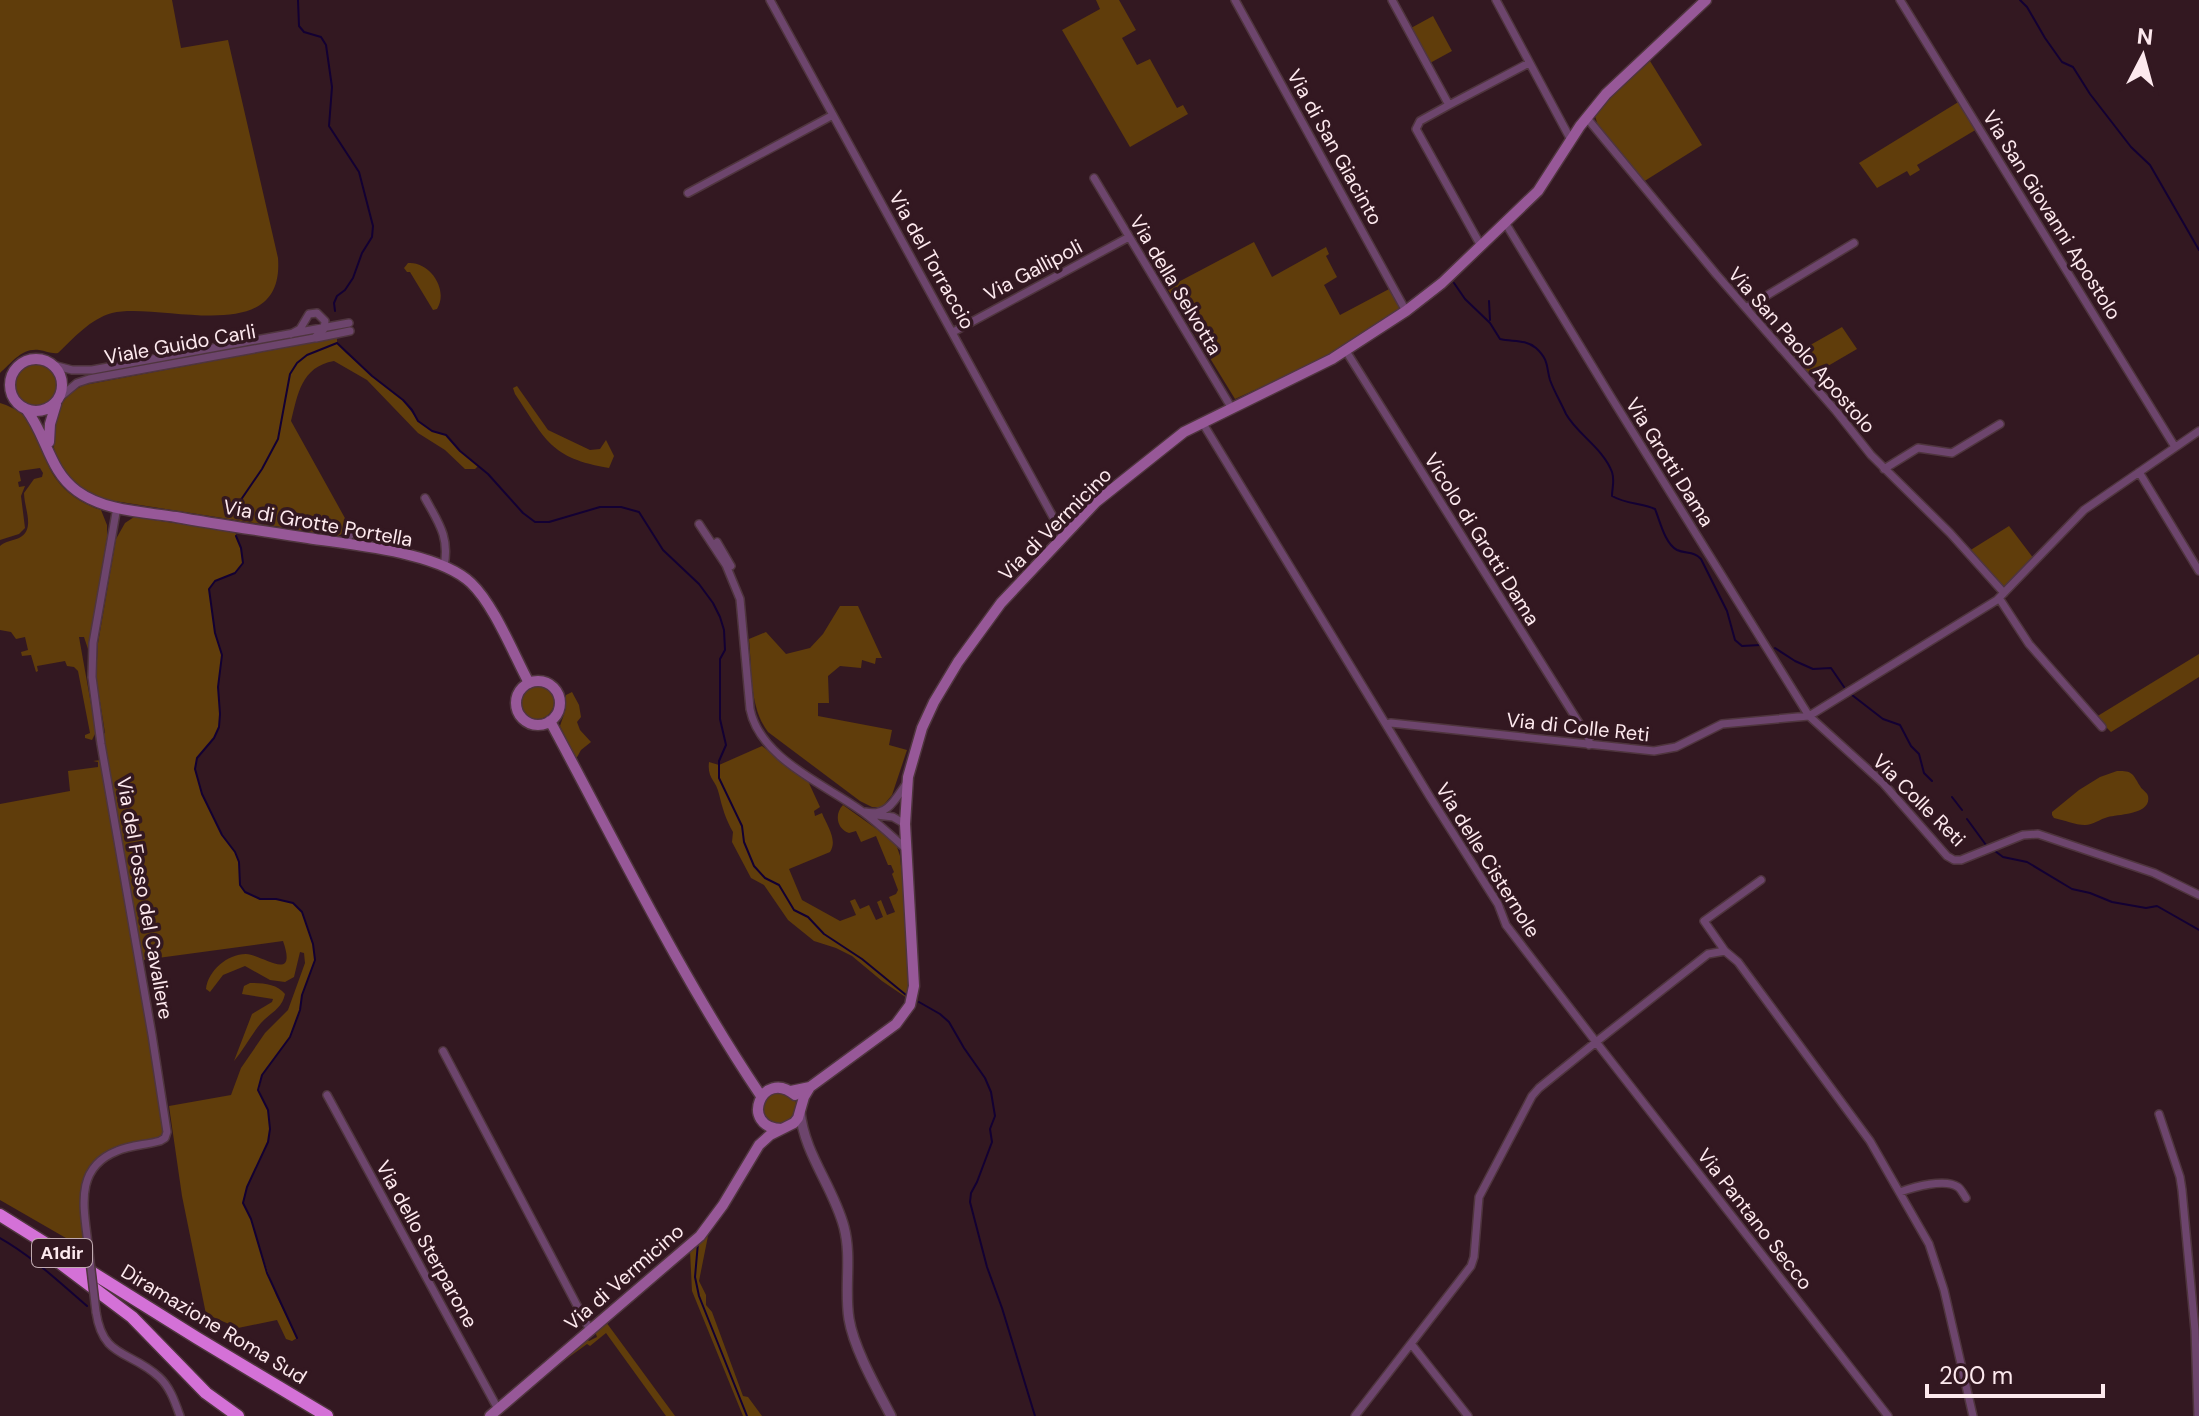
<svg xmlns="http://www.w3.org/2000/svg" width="2199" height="1416" viewBox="0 0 2199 1416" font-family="'DM Sans',sans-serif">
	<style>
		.green { fill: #603d0b }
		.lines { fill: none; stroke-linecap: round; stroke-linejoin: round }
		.stream { stroke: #130033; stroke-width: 2 }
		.minor-casing { stroke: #4f353e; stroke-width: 10 }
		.tertiary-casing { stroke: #4f353e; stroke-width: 12 }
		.secondary-casing { stroke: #4f353e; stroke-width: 13 }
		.motorway-casing { stroke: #4f353e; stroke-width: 15 }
		.minor { stroke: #6d456d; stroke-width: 7 }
		.tertiary { stroke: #6d456d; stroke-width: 9 }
		.secondary { stroke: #975898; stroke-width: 10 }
		.motorway { stroke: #d471d7; stroke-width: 12 }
		.minor-bridge-casing { stroke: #4f353e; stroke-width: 10; stroke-linecap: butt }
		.minor-bridge { stroke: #6d456d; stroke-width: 7 }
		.labels { text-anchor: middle; stroke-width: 7; stroke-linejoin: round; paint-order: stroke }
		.shield { fill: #331821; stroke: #c0aab0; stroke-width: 2 }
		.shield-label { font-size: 18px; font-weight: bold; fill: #fde9ee }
		.street-label { font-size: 20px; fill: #fde9ee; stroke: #331821 }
	</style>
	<rect width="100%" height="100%" fill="#331821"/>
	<!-- green -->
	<path class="green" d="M0,0h172l9,48 47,-8 50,218c7,92 -118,43 -166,55 -22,6 -38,25 -54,40 -7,1 -12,-2 -19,-3 -18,-2 -27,13 -39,23z
		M1096,0h23l17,30 -14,8 15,27 13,-6 27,49 6,-3 5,9 -58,33 -68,-117 38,-21z
		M1433,16l19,35 -22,12 -19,-35z
		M1650,61l52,84 -59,37 -43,-50 -6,-19z
		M1960,101l17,28 -60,36 3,5 -10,6 -3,-5 -30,17 -18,-25z
		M1254,242l18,35 54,-30 3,7 -3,2 11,21 -13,8 16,30 51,-27 8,15v9l-67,43 -97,44 -68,-111z
		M408,263c22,-2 41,27 29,46l-4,1 -23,-38h-3l-3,-4z
		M1842,327l15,22 -48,28 -18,-21z
		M337,338v5l8,9 33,29 25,19 15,21 14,10 14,4 14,16 18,15 -3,3h-10l-20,-19 -27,-17 -51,-53 -33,-19c-33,6 -36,33 -43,60l60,108 -13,7 -230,-36c-38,-12 -64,-42 -52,-82 4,-16 12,-25 28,-33z
		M13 385a23 23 0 1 1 46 0a23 23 0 1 1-46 0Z
		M517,386l31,44 42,20 10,-1 6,-9 8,16 -5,12c-59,-10 -63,-28 -94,-74l-2,-6z
		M0,403c34,11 35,27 46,57 9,25 30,42 55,50l6,15v13l-19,111 -4,-12h-5l17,95 -4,8 -7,-2v-3l5,-2 -12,-62 -4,-4 -7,-1 -2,-5 -28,5 1,5 -2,1 -5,-17 -9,1 -1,-4 7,-2 -3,-13 -9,2 -5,-7 -11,-2v-84c6,-5 12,-5 19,-8 17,-8 5,-30 5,-45l10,-14 8,-2 1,-4 -3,-5 -21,3 2,10 -3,1 1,5 6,-1 -4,10 4,32 -6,6 -19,6z
		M134,517l101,15 6,16 2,15 -8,10 -20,8 -6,8 6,44 7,22 -4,32 2,28 -1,12 -5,11 -17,20 -2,11 7,25 20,41 13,17 4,10 1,23 5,7 15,7h16l17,4 9,9 11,32 2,16 -13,35 -2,15 -10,27 -28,38 -3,15 9,20 2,19 -2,13 -21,45 -4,15 8,17 7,25 18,51 21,43 -5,3 -6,-2 -9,-19 -39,8 -32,-14 -24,-118 -13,-90 62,-11 10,-27 24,-35 23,-23 17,-47 -1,-10 -4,-1 -6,25 -9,5 -15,-2 -25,-14 -22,9 -13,17 -4,-3c2,-18 21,-35 40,-35 17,1 52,30 37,-13l-140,19 -40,-226 2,-1 -9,-56 2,-34 18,-104 9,-16z
		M2009,526l25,33 -28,29 -6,-2 -31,-35z
		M840,606h18l24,52h-6l-1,6 -13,-4 -1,8 -21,-2 -12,10 1,27h-11v13l74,14 -3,15 18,5 -15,45 -10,12h-10l-12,-6 -92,-69c-19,-25 -16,-63 -19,-93l17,-7 20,22 24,-6 13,-14z
		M2199,654v23l-88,55 -15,-15z
		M520 702a17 17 0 1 1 34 0a17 17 0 1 1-34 0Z
		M572,692l7,13 2,12 -4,5 3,8 11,12 -10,8 -5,9 -16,-33 6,-18v-13z
		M762,746l46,35 12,26 -6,4 1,5 7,-3c5,13 16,27 8,39l-41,17 13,31 38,21 16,-6 -6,-14 5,-2 5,10 9,-4 7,15 7,-3 -6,-15 4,-2 6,15 8,-3 -6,-15 7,-3 2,-4 -6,-16 2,-2 -3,-7h-3l-12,-29 -15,6 -5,-11 -7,2c-12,-4 -15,-19 -6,-28l49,35 4,4 4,12c2,24 16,127 7,142l-25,-17 -30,-25 -16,-8 -22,-7 -26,-21 -24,-35 -13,-7 -19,-36 1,-10c-7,-12 -11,-25 -14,-38 -3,-14 -12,-15 -10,-32l10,3z
		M101,760l63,371 -5,8c-14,2 -30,4 -44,9 -45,15 -35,65 -30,101l-85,-49v-396l70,-13 -2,-20 30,-4v-5l-5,-1z
		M2117,771c16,0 15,2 23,15 2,4 7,6 8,10 4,19 -31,18 -40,21 -8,2 -15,8 -23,8 -10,0 -21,-5 -31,-7l-2,-3v-3l27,-22 21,-13z
		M250,983c13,0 27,1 35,11 -3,15 -15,19 -24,29 -10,12 -17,26 -27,38l18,-47 20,-12 1,-3 -31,-5 2,-8z
		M763 1108a17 17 0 1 1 34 0a17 17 0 1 1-34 0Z
		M708,1236l-9,45 7,14v10l6,7 31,84 5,1 14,19h-19l-51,-125 -2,-40z
		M606,1322l69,94h-9l-60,-83 -16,13 -3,-2 -59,43 58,-49 3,3 8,-4 -2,-6z"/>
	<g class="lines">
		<!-- stream -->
		<path class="stream" d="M298,0l1,26 5,6 17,5 5,8 6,42 -3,39 30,46 14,54 -1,11 -10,16 -9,25 -8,12 -8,6 -3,7 1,8
			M2020,0l7,7 18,31 17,24 11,5 17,27 41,53 19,18 49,85
			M1454,283l11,16 25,24 10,16c13,3 25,0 36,9 13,12 10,18 14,32 4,11 11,23 16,34 11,20 37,34 46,58 3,9 0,16 0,24 14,8 29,7 43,13 5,12 10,35 22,41 9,4 17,1 24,9l26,52 8,29 7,6 18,-1
			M1489,301l1,19
			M235,516l1,-9 26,-38 16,-30 12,-65 7,-11 10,-8 30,-12 35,33 31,24 9,10 6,11 14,10 14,4 14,16 28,23 35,39 12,9h14l51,-15h21l18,5 24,38 36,34 14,19 7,14 4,13 1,20 -5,9v60l6,26 -7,16v17l23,48 2,16 10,24 11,12 14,7 15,25 14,7 16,17 38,25 44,36
			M236,536l5,12 2,15 -8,10 -20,8 -6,8 6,44 7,22 -4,32 2,27 -1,13 -5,11 -17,20 -2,11 7,25 20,41 13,17 4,10 1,23 5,7 15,7h16l17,4 9,9 11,32 2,16 -13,35 -2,15 -10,27 -28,38 -4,15 10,20 2,19 -2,13 -21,45 -4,16 8,16 16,54 30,65
			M1775,648l20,13 18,8 18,-1 13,19
			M1852,695l31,24 17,6 11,21 8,8 5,19 8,8
			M1952,797l10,13
			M1967,819l19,26
			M1995,851l8,6 24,5 45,27 18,4 22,9 34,6 11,-2 42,24
			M919,1002l21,12 9,8 15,26 21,30 6,14 4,24 -5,13 2,13 -15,40 -6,11 -1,9 17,65 15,41 33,108
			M0,1238c32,18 59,44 87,68
			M698,1243l-3,34 4,19 48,120"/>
		<defs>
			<path id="minor" d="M770,0l294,537
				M1235,0l171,311
				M1392,0l57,105 -29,16 -4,8 65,117
				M1496,0l75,140
				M1900,0l275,447
				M1449,105l80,-42
				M1586,117l130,157 120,137 35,44 79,78 54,60
				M1094,178l137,229
				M688,193l145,-78
				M1506,224l105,173 198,319 74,67 64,73 7,4h7l62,-25 15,-1 116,39 45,22
				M1746,308l108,-65
				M953,332l176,-95
				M316,338l34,-7
				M1346,351l243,388v6
				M53,365l19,5h20l257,-47
				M59,398l18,-15 12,-4 225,-41 10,-9 1,-8 -8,-8 -8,1 -9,15 -9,5
				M1202,422l228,375 68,107 8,21 90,117 112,-88 17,-3 13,11 132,179 59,103 15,46 29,126
				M1884,469l34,-21 34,5 48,-29
				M2139,472l60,99
				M425,498c13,24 25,39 19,68
				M699,524l27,41 14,34 10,110c10,50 75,75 113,103 15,11 29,24 43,37
				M717,542l14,24
				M346,544l3,-8 7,-5
				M1999,598l30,46 73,83
				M1386,724l5,-1 263,28 22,-4 46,-23 87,-8 188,-116 87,-90 115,-79
				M865,812c22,5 30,-12 41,-28
				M877,815l16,2 12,7
				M1725,951l-21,-30 57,-41
				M443,1051l147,279
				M327,1095l171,314
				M2159,1114l21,63 2,13 13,140 3,86
				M1900,1192c14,-5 45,-14 58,-5 3,2 6,8 8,11
				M88,1244c-4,-36 -14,-76 29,-93 13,-6 29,-6 43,-10l5,-3 2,-6 -15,-97 -51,-291 -9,-67 1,-34 24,-136
				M96,1312c7,47 34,38 63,65 11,10 16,25 21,39
				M1412,1345l56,71
				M1355,1416l116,-150 3,-9 5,-60 53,-101 7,-8 57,-46 292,374"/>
			<path id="tertiary" d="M800,1111c4,43 33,75 44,116 8,31 0,61 5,92 5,30 28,70 42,97"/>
			<path id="secondary" d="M10 385a26 26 0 1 1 52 0a26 26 0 1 1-52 0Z
				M26,409c21,27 23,62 51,82 27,20 67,21 99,26 44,8 88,14 132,21 44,7 131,14 163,45 23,22 42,70 58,100
				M49,442l1,-18 6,-20
				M516 703a22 22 0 1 1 44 0a22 22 0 1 1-44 0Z
				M550,721c68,126 131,256 211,375
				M791,1091l19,-4 86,-63 14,-19 4,-19 -9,-162 3,-47 14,-49 12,-26 24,-40 43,-59 95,-101 88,-70 148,-73 74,-48 36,-28 96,-92 42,-65 26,-32 100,-94
				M782,1129c-44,-1 -20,-62 13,-34
				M490,1416l210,-180 23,-31 36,-60 11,-10 24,-12 4,-5 6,-21 6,-10"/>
			<path id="motorway" d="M0,1215l197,123 130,78
				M47,1253l85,64 74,76 32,23"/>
		</defs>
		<!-- minor casing -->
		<use href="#minor" class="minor-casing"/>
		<!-- tertiary casing -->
		<use href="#tertiary" class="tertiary-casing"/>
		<!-- secondary casing -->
		<use href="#secondary" class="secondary-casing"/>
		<!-- motorway casing -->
		<use href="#motorway" class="motorway-casing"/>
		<!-- minor -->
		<use href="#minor" class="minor"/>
		<!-- tertiary -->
		<use href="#tertiary" class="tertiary"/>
		<!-- secondary -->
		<use href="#secondary" class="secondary"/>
		<!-- motorway -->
		<use href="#motorway" class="motorway"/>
		<defs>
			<path id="minor-bridge" d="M88,1244l8,68"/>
		</defs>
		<!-- minor-bridge casing -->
		<use href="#minor-bridge" class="minor-bridge-casing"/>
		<!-- minor-bridge -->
		<use href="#minor-bridge" class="minor-bridge"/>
	</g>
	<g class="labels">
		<!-- shield labels -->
		<rect class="shield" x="32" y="1239" width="60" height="28" rx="6"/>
		<g class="shield-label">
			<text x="62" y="1259">A1dir</text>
		</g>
		<!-- street labels -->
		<g class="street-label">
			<text transform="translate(1335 147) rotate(61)" y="7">Via di San Giacinto</text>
			<text transform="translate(2052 215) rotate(58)" y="7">Via San Giovanni Apostolo</text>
			<text transform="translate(932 260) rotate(61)" y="7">Via del Torraccio</text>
			<text transform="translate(1033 270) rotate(-28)" y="7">Via Gallipoli</text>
			<text transform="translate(1176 285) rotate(59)" y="7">Via della Selvotta</text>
			<text transform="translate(180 344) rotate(-10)" y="7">Viale Guido Carli</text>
			<text transform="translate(1802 350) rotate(49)" y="7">Via San Paolo Apostolo</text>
			<text transform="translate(1670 462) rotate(58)" y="7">Via Grotti Dama</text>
			<text transform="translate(318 523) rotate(10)" y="7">Via di Grotte Portella</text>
			<text transform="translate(1055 524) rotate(-45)" y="7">Via di Vermicino</text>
			<text transform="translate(1482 539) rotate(58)" y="7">Vicolo di Grotti Dama</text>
			<text transform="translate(1578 727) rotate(6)" y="7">Via di Colle Reti</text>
			<text transform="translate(1919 800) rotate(45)" y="7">Via Colle Reti</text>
			<text transform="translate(1488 860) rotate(58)" y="7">Via delle Cisternole</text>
			<text transform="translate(145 898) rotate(80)" y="7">Via del Fosso del Cavaliere</text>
			<text transform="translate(1755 1219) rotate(52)" y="7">Via Pantano Secco</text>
			<text transform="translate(427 1244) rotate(61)" y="7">Via dello Sterparone</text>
			<text transform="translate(624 1277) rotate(-41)" y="7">Via di Vermicino</text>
			<text transform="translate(214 1324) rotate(31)" y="7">Diramazione Roma Sud</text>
		</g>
	</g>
	<!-- north arrow -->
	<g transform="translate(2143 56) rotate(6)" stroke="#331821" stroke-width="6" paint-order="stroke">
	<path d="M0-6L14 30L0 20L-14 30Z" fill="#fde9ee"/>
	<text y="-12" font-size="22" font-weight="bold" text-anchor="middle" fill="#fde9ee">N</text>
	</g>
	<!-- scale -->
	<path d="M1927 1384v12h176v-12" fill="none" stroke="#fde9ee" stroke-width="4"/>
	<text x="1939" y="1384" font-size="24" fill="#fde9ee" stroke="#331821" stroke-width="6" paint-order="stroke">200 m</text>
</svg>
